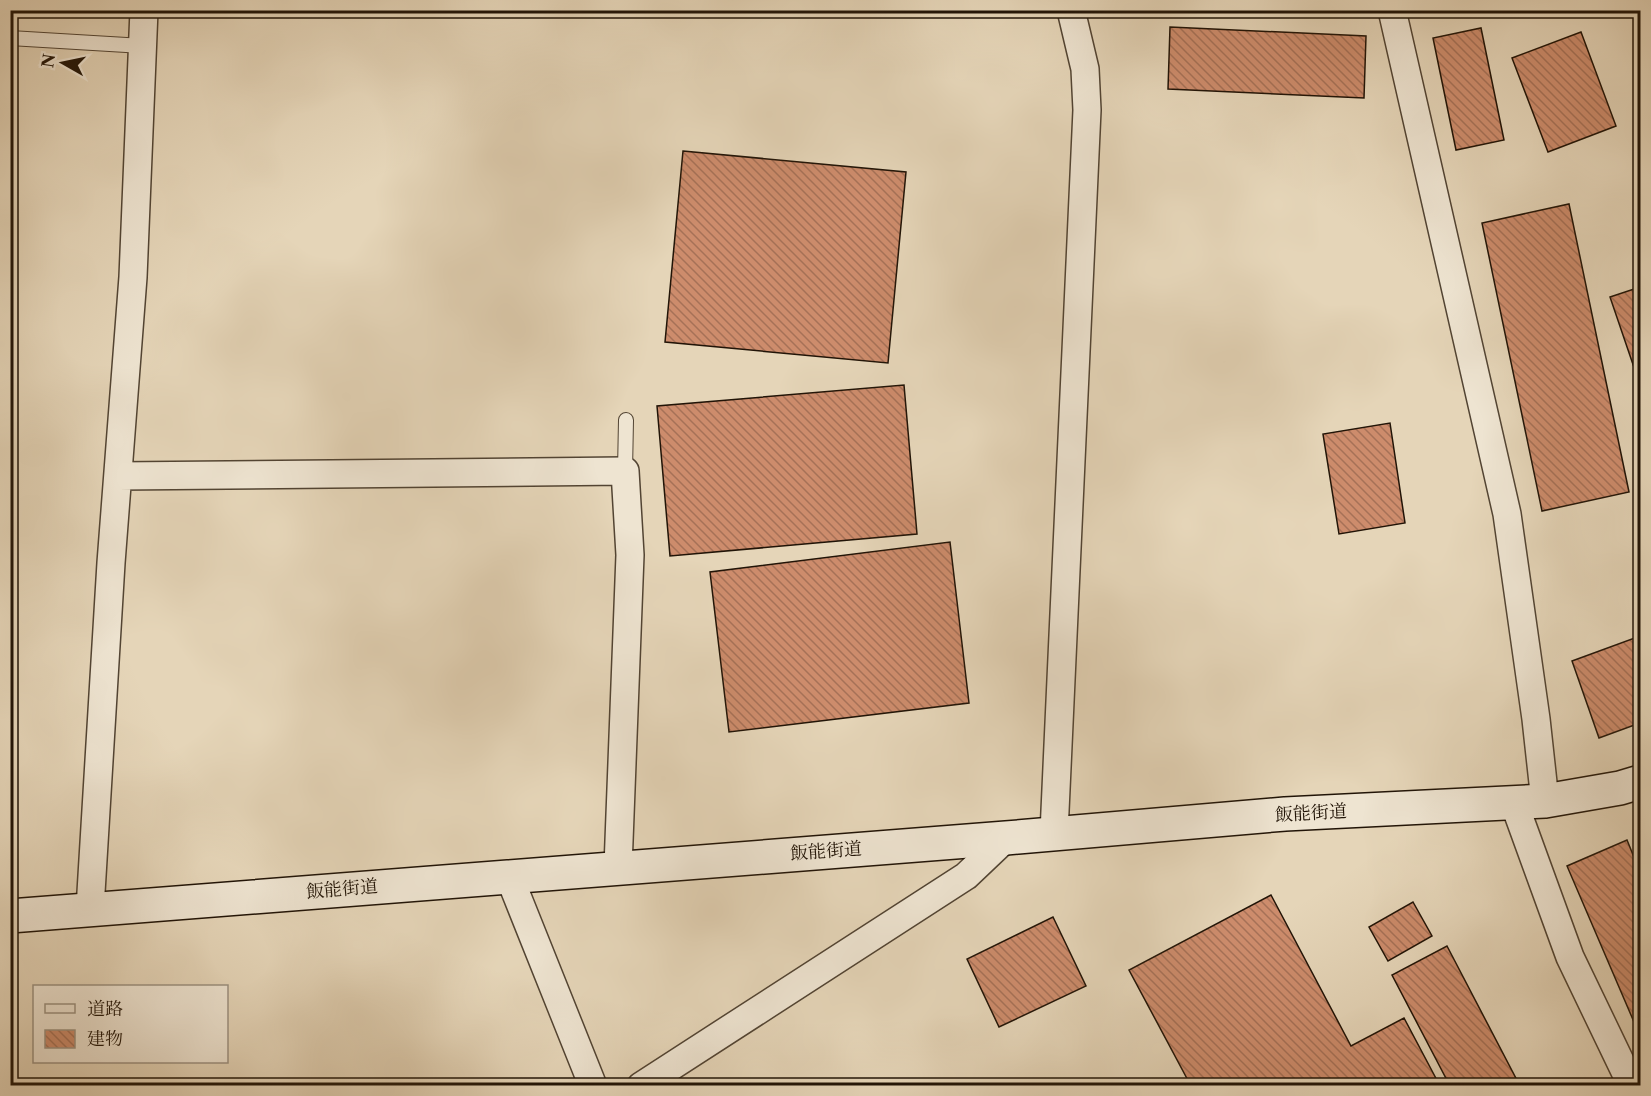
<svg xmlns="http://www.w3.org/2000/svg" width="1651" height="1096" viewBox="0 0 1651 1096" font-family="'Libre Caslon Text','Noto Serif JP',serif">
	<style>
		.building { fill: url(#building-back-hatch); stroke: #211407; stroke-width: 1.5 }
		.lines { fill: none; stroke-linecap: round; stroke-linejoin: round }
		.lane-casing { stroke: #524433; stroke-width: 16 }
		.street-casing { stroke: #524433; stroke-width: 30 }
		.secondary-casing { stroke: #211407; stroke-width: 36 }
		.lane { stroke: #eee4d1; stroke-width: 14 }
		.street { stroke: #eee4d1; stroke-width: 27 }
		.secondary { stroke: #eee4d1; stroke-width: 33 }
		.labels { text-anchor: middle; stroke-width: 5; stroke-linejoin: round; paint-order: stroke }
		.street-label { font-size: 18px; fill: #211407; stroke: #eee4d1 }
	</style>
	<defs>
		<pattern id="building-back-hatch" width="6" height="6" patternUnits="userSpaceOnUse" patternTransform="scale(1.5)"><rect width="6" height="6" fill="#cd8c6c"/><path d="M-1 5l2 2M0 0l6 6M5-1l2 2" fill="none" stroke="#a67157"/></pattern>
	</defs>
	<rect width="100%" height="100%" fill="#e5d5b8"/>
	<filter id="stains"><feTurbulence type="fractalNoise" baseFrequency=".00333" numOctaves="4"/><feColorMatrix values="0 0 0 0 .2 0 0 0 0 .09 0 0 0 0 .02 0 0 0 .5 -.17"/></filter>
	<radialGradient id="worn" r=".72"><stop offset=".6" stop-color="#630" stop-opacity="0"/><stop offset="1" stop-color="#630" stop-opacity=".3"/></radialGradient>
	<!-- building -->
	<path class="building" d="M1170,27l196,9 -2,62 -196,-9z
		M1481,28l23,112 -48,10 -23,-112z
		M1581,32l35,94 -68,26 -36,-94z
		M683,151l223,21 -18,191 -223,-21z
		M1569,204l60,288 -87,19 -60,-288z
		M1640,287v98l-30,-88z
		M904,385l13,149 -247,22 -13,-150z
		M1390,423l15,100 -66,11 -16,-100z
		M950,542l19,161 -240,29 -19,-160z
		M1640,636v87l-41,15 -27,-77z
		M1627,840l13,32v164l-73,-170z
		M1271,895l80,151 53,-28 36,68h-249l-62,-116z
		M1413,902l19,34 -44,25 -19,-34z
		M1053,917l33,69 -87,41 -32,-68z
		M1447,946l73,140h-70l-58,-111z"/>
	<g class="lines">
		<defs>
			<path id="lane" d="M10,38l133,8
				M625,471l1,-51"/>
			<path id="street" d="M1392,10l115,504 29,205 9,82
				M118,476l507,-5 5,84 -12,312
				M1514,803l56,154 62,129
				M1054,833l33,-723 -2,-41 -14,-59
				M509,876l84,210
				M90,909l21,-346 22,-286 11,-267
				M641,1086l325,-210 40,-38"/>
			<path id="secondary" d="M10,916l996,-78 279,-24 260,-13 75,-13 20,-6"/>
		</defs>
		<!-- lane casing -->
		<use href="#lane" class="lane-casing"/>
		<!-- street casing -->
		<use href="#street" class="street-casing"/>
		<!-- secondary casing -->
		<use href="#secondary" class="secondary-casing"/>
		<!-- lane -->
		<use href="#lane" class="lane"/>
		<!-- street -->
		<use href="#street" class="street"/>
		<!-- secondary -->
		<use href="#secondary" class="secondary"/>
	</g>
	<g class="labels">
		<!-- street labels -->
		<g class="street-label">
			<text transform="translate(1311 813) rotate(-3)" y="6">飯能街道</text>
			<text transform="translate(826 851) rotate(-4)" y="6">飯能街道</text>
			<text transform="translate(342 889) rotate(-5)" y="6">飯能街道</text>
		</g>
	</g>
	<!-- margin -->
	<rect width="1651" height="1096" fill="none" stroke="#e5d5b8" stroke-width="36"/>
	<rect x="12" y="12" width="1627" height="1072" fill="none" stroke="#211407" stroke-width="3"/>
	<rect x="18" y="18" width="1615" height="1060" fill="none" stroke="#211407" stroke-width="1.5"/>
	<!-- legend -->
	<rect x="33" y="985" width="195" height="78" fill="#eee4d1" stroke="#9c9180" stroke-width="1.5"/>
	<rect x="45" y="1004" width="30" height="9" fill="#eee4d1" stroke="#9c9180" stroke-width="1.5"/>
	<text x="87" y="1015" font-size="18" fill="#211407">道路</text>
	<rect x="45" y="1030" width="30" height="18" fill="url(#building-back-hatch)" stroke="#9c9180" stroke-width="1.5"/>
	<text x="87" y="1045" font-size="18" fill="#211407">建物</text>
	<!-- north arrow -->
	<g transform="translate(63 63) rotate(279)" stroke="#eee4d1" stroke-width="4.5" paint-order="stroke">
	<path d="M0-4.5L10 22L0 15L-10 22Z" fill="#211407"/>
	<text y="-9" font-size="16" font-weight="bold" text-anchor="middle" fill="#211407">N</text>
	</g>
	<rect width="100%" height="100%" filter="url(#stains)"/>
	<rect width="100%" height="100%" fill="url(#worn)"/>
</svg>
